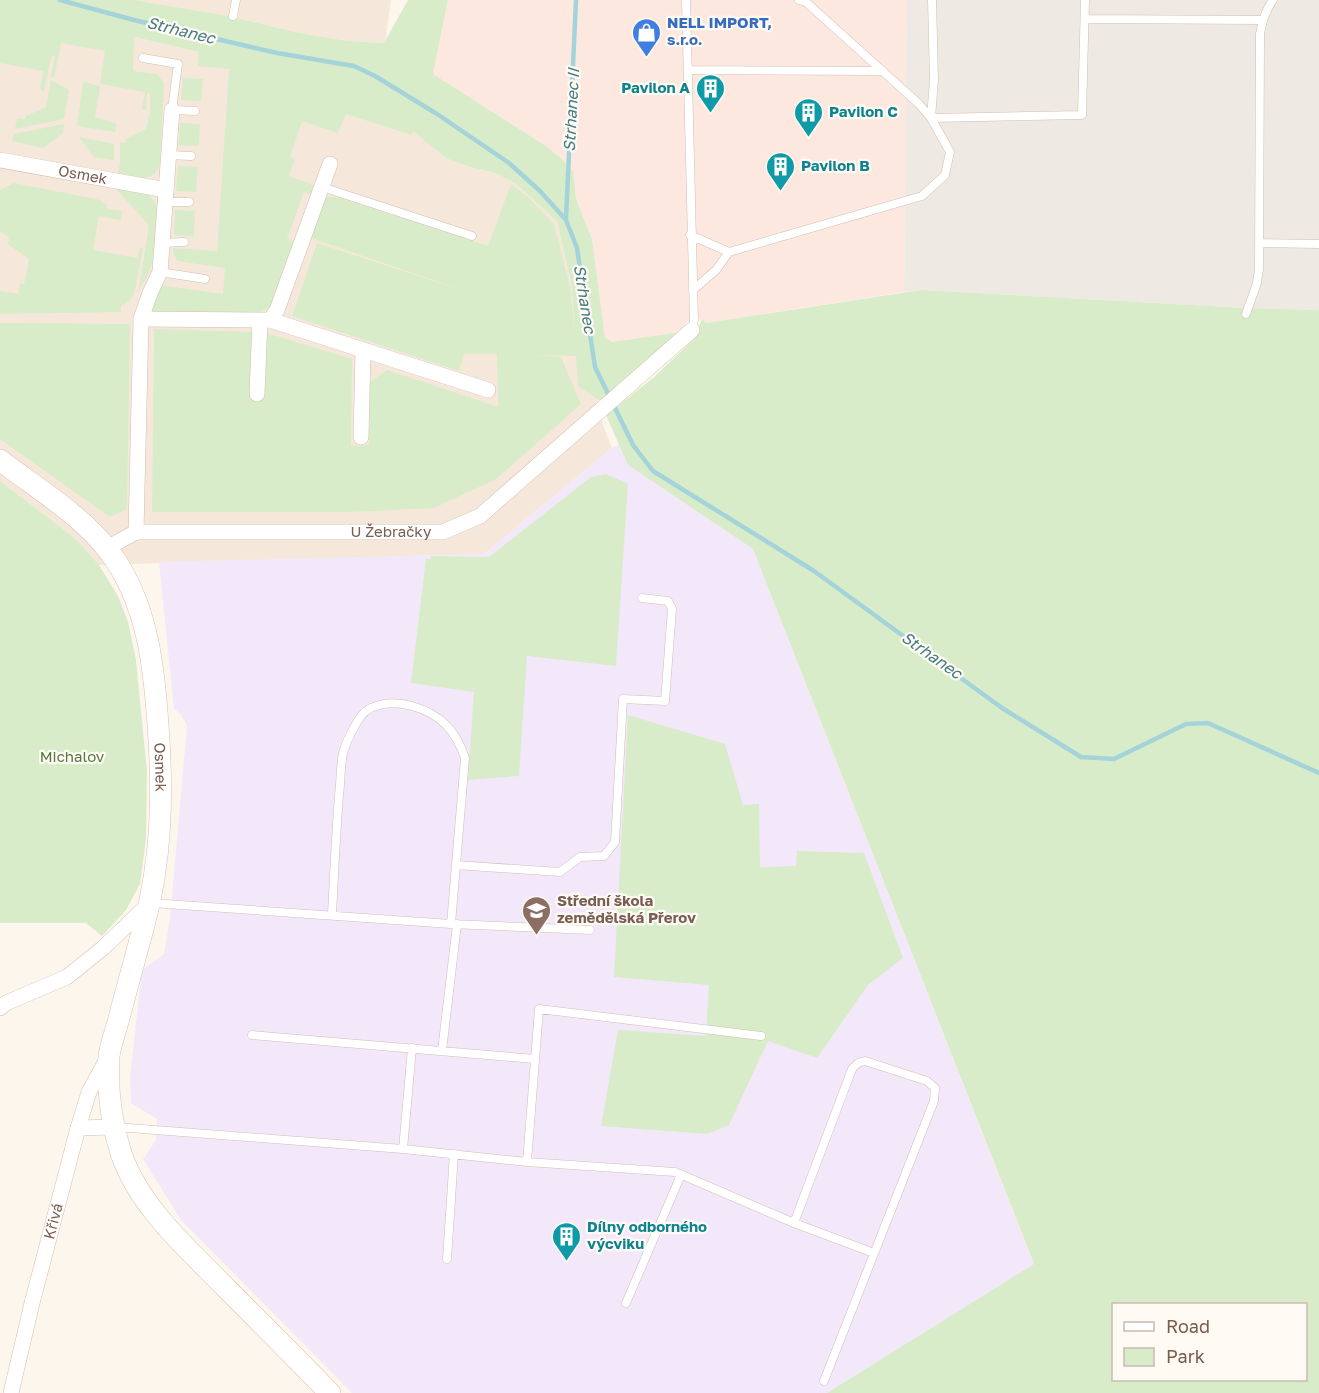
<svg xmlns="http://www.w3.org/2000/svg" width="1319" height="1393" viewBox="0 0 1319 1393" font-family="'Golos Text',sans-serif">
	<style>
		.residential { fill: #f5e8da }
		.commercial { fill: #fde8e0 }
		.industrial { fill: #efe9e4 }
		.education { fill: #f3e8fa }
		.green { fill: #d8ecc9; fill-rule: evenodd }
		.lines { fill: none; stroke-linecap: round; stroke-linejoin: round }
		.stream { stroke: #a5d3da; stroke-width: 4.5 }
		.lane-casing { stroke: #d1beb0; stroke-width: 9 }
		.street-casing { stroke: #d1beb0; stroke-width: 16 }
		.secondary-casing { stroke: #d6c0b0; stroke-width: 22 }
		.lane { stroke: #fff; stroke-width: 8 }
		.street { stroke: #fff; stroke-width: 15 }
		.secondary { stroke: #fff; stroke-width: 21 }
		.labels { text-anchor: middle; stroke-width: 4.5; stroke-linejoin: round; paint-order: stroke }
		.shop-label { font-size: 15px; font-weight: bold; fill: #366cbe; stroke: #fffaf3; text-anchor: start }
		.culture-label { font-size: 15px; font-weight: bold; fill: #0d838f; stroke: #fffaf3; text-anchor: start }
		.street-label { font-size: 15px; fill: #7a5c4d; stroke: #fffaf3 }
		.park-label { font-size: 15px; fill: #537a41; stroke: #fffaf3 }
		.education-label { font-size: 15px; font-weight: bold; fill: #785e54; stroke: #fffaf3; text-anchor: start }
		.water-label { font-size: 16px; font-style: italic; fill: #437c86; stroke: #fffaf3 }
	</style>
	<rect width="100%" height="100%" fill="#fdf6ec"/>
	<!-- residential -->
	<path class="residential" d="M135,0h256l-6,43 -37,-2 -53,-9 -66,-16z
		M0,7l200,45 183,54 87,61 25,6 21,11 41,37 46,204 9,23 -128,106 -385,11 -23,-26 -76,-58z"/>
	<!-- commercial -->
	<path class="commercial" d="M448,0h459l-3,292 -198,31 -4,-4 -16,3 -1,7 -5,3 -68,10 -7,-6 -13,-97 -16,-40 -3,-27 -8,-10 -16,-14 -116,-74z"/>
	<!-- industrial -->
	<path class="industrial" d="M907,0h412v310l-73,-2 -325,-18 -17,2z"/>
	<!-- education -->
	<path class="education" d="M620,444l8,21 125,84 281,716 -207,128h-475l-171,-173 -38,-61 13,-19 1,-21 -26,-16 -1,-26 12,-107 22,-16 6,-36 17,-192 -6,-12 -7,-5 -15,-147 325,-8 128,-106z"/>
	<!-- green -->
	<path class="green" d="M0,0h135l94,16 66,16 53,9 36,2 24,-43h40l-15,74 116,74 16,14 8,10 3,27 16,40 13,98 7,5 68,-10 -80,69 -22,-15 -2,-30 -45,-1 30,2 20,47 -85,75 -62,29 -84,4h-198l2,-183 98,3v66l11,-66 89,27 -1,87 18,-1 1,-63 17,-12 111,37 -1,-53h-33l-5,17 -167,-55 25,-73 154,50 -163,-56 14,-37 4,-3h11l151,49 23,-62 17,13 26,27 16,63 5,49 -3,-49 -15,-66 -41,-37 -21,-11 -25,-6 -24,-9 -33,-27 -1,4 -66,-21 -8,19 -36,-12 -12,36 5,2 -6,17 27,10 -3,9 -9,-3 -17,47 9,3 -24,65 -14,6 -107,1 7,-29 65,9 2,-26 -48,-7 -4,-8v-5l44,3 12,-182 -31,-3 1,-14 -65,-15 -1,34 24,3 7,9 -4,82c-9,19 -26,13 -43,10l3,-11v-22l5,1 1,-4 20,-10 4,-17v-19h-3l-1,17h-4l3,-18 -45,-8 5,-33 -44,-8 -7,35 -3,-2 4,-20 -3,-1 -8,36 -4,-1 3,-19 -43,-8z
		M183,78l20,1 -2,22 -20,-1z
		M51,80l18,10 -5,29 -49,10 2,-11 8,1 1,-3 20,-9z
		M83,82l17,4 -5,31 22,7 -2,8 -38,-6z
		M180,123l20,1 -1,22 -20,-1z
		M64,124l-1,9 -20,15 -31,-7 2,-7z
		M79,137l35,7v16l-20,-3z
		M178,166l20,1 -2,25 -20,-1z
		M14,183l87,17v3l6,1v5l15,2 -1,9 -22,-4 -6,34 44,8 3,-10h3l-9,47 -4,5 -9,6v6l-121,2v-23l18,3 2,-10h4l5,-25 -21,-15 1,-6 -9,-7v-41z
		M115,188l31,6 4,2 6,8c3,27 1,64 -17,84l10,-63z
		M175,210l20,1 -1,25 -20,-1z
		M921,290l325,18 73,2v1083h-492l207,-129 -281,-715 -125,-84 -22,-50 47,-37 41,-39 8,-20 4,4zM1114,1304h192v76h-192z
		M0,323l130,1 -3,185 -17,8 -110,-78z
		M606,474l22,10 -12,182 -89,-10 -8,120 -51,4 6,-88 -63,-9 15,-124h4l1,-3 58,1 102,-80z
		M0,481l76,58 23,26 19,31 10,26 8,38 8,82 3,28 -1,68 -6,46 -14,26 -24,26 -16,-13h-86z
		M628,715l97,29 18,61 16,-1 1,63 36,-1 1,-15 67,2 39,105 -35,27 -51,73 -49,-17 -39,84 -22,9 -106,-8 17,-96 88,6 3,-51 -95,-8z"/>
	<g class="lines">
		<!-- stream -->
		<path class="stream" d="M60,0l74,20 143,33 77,13 21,10 62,38 72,49 31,28 26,29 11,28 18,119 38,78 20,26 161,100 188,137 79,49 33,2 72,-35 22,-1 111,50
			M566,219l10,-219"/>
		<defs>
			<path id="lane" d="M686,0l8,320 -2,10
				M932,0l2,80 -3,38 151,-3 3,-115
				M233,16l3,-16
				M1085,19l177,1
				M143,58l35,6 -6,46 23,1
				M688,70l195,1
				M168,155l23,1
				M322,187l150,49
				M165,202h24
				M690,235l39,17
				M162,243l22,-1
				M1259,243l60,1
				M160,272l45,7
				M693,290l23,-20 13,-18 193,-56 23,-21 5,-23 -19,-34 -12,-14 -113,-102 -7,-2
				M1246,314l11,-31 2,-14 1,-235c2,-13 5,-23 13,-34
				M456,865l104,7 20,-15 24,-1 11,-14 8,-143 42,2 7,-92 -4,-8 -26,-3
				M152,903l299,21 139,6
				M332,914c2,-39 4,-80 7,-119 2,-14 1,-28 4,-42 3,-11 11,-27 18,-37 11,-14 35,-15 51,-10 29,8 44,25 53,52l-14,166
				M252,1035l283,24
				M442,1051l15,-127
				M116,1127l287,22 124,13 148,10 119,51 80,30
				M403,1149l9,-101
				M527,1162l12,-153 222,27
				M794,1223l58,-154 6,-6 7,-2 62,20 8,7 -1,13 -110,280
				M447,1259l7,-105
				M626,1303l55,-128"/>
			<g id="street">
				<path id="s1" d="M0,160l166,30"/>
				<path d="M141,319l129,1 7,-10 53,-146"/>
				<path d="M270,320l218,70"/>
				<path d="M257,394l3,-73"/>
				<path d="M361,437l2,-86"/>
				<path id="s2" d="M136,532h307l37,-16 212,-186"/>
				<path d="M107,548l29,-16 5,-213 9,-26 10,-21 12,-162"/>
				<path d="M0,1008l6,-5 61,-26 36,-29 47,-45"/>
				<path d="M78,1128l36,-1"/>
				<path id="s3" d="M11,1393l21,-90 46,-175 11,-36 19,-35"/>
			</g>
			<g id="secondary">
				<path id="s4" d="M0,460c36,28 80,54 108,90 39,50 46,115 50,175 5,68 4,134 -14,200 -8,30 -16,60 -24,89 -3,14 -9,28 -11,42 -2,33 2,66 12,97 18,54 67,96 106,136 34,34 69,69 103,104"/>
			</g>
		</defs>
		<!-- lane casing -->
		<use href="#lane" class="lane-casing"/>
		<!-- street casing -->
		<use href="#street" class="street-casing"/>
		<!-- secondary casing -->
		<use href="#secondary" class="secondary-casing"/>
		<!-- lane -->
		<use href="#lane" class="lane"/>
		<!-- street -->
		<use href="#street" class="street"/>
		<!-- secondary -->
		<use href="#secondary" class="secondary"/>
	</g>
	<!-- icons -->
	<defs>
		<symbol id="shop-pin" viewBox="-11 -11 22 30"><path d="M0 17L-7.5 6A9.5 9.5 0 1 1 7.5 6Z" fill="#3f7fe0" stroke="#fffaf3"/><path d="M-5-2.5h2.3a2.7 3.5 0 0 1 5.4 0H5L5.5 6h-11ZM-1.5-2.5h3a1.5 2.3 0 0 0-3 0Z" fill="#fff"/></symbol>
		<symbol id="building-pin" viewBox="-11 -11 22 30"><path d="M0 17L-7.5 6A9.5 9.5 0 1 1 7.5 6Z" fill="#0f9aa8" stroke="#fffaf3"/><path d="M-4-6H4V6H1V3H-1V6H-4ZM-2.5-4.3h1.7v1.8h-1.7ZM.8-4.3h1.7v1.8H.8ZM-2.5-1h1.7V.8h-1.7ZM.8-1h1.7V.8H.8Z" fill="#fff"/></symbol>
		<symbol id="school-pin" viewBox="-11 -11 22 30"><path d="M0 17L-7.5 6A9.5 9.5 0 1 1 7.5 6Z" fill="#8d6e63" stroke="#fffaf3"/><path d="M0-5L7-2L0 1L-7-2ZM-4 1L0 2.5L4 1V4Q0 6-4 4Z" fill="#fff"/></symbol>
	</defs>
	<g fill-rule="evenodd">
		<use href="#shop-pin" x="630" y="16" width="33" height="45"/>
		<use href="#building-pin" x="694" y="72" width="33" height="45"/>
		<use href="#building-pin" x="792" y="96" width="33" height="45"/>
		<use href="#building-pin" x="764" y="150" width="33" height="45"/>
		<use href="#school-pin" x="520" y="894" width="33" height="45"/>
		<use href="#building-pin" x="550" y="1220" width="33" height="45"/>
	</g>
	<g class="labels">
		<!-- shop labels -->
		<g class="shop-label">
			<text x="667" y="28">NELL IMPORT,<tspan x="667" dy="17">s.r.o.</tspan></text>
		</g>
		<!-- culture labels -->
		<g class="culture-label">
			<text x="690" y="93" text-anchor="end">Pavilon A</text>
			<text x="829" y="117">Pavilon C</text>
			<text x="801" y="171">Pavilon B</text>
			<text x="587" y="1232">Dílny odborného<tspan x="587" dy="17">výcviku</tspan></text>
		</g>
		<!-- street labels -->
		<g class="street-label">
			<text dy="5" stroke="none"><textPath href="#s1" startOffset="84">Osmek</textPath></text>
			<text dy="5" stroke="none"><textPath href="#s2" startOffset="255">U Žebračky</textPath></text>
			<text dy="5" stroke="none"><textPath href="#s4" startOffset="368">Osmek</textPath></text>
			<text dy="5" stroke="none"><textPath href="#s3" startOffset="177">Křivá</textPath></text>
		</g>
		<!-- park labels -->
		<g class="park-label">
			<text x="72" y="762">Michalov</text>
		</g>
		<!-- education labels -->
		<g class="education-label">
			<text x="557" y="906">Střední škola<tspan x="557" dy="17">zemědělská Přerov</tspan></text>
		</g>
		<!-- water labels -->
		<g class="water-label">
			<text transform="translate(181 30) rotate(14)" y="6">Strhanec</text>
			<text transform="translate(571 110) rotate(-87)" y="6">Strhanec II</text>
			<text transform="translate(585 299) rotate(81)" y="6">Strhanec</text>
			<text transform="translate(932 655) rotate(35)" y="6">Strhanec</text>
		</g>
	</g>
	<!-- legend -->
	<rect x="1112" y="1303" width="195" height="78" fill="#fffaf3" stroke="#cabbb1" stroke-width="1.5"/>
	<rect x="1124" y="1322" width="30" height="9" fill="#ffffff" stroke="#cabbb1" stroke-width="1.5"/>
	<text x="1166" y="1333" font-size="18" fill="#7a5c4d">Road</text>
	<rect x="1124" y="1348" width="30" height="18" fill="#d8ecc9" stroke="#cabbb1" stroke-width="1.5"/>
	<text x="1166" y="1363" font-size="18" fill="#7a5c4d">Park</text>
</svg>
